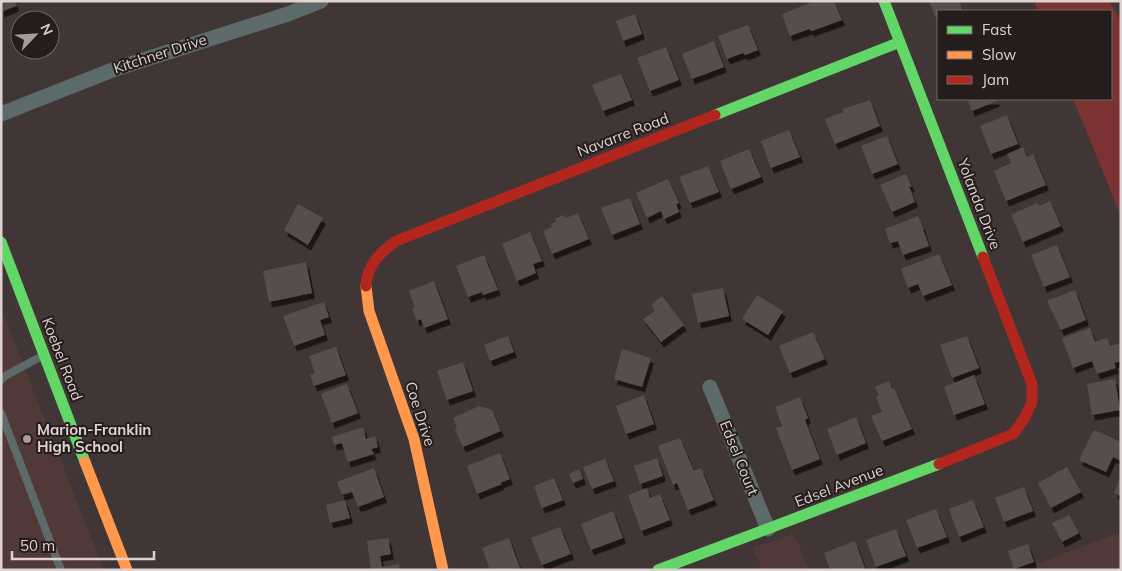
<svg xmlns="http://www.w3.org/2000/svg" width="1122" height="571" viewBox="0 0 1122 571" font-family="Mulish,sans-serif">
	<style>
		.built { fill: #503937 }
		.green { fill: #7a3332 }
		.building { fill: #574e4e; filter: url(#shadow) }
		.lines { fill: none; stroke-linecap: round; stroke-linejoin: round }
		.lane { stroke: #5d6a6a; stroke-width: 8 }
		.street { stroke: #5d6a6a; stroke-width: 15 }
		.fast { stroke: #63d668; stroke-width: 11 }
		.slow { stroke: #ff974d; stroke-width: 11 }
		.jam { stroke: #b3261e; stroke-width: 11 }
		.poi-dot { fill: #a79c9b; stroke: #251d1c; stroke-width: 2 }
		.labels { text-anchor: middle; stroke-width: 4; stroke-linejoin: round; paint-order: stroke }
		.street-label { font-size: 15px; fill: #dfd3d2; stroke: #251d1c }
		.poi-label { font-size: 15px; font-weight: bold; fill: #dfd3d2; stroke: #251d1c; text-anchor: start }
	</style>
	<defs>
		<filter id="shadow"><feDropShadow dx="3" dy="5.5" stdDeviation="0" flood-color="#0009"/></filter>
	</defs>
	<rect width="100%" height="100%" fill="#403635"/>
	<!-- built -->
	<path class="built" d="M1,308l103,262h-103z
		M1121,532v38h-101z
		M794,534l15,36h-47l-9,-22z"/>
	<!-- green -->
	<path class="green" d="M1034,1h75l12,20v195l-48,-117h38v-88h-73z"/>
	<!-- building -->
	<path class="building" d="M1,1h14l1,5 -15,6z
		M815,1h19l8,19 -30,11 -3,-2 -19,7 -8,-22z
		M929,1h30l4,10h-25v12z
		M635,14l7,20 -19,7 -7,-20z
		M748,25l10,25 -13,5 -2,-2 -16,6 -9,-23z
		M714,41l10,26 -32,12 -10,-25z
		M666,47l13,33 -29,11 -13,-33z
		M621,74l11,26 -29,11 -11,-26z
		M967,99h29l1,2 -25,10z
		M870,100l10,26 -45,18 -10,-25 19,-7 -2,-3z
		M1007,115l11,29 -27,10 -11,-28z
		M789,130l11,27 -29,11 -10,-27z
		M887,136l11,28 -26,10 -11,-28z
		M1023,147l4,10 6,-3 13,31 -40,16 -12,-30 17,-8 -4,-9z
		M749,149l12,28 -30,12 -11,-28z
		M708,166l11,26 -29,11 -11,-26z
		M906,174l6,13 -3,-1 6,16 -23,10 -12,-27z
		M668,179l11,24 -3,1 3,8 -15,7 -3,-8 -14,7 -11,-25z
		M630,198l10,26 -28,11 -11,-27z
		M1050,201l11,25 -38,16 -12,-27 26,-12 2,3z
		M298,204l25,14 -15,27 -24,-15z
		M578,213l11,26 -37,15 -9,-23 9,-4 -1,-3 5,-2 -1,-3 8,-4 3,3z
		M918,216l6,13h-1l6,17 -26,9 -5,-14 -8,2 -5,-14z
		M530,232l12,29 -9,3 3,9 -19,8 -15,-37z
		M1057,245l13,32 -26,10 -13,-32z
		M939,254l13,31 -29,11 -5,-12 -10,4 -7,-19z
		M484,255l14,35 -15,5 -1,-3 -14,5 -12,-31z
		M306,262l6,31 -43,9 -6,-31z
		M434,281l14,38 -24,9 -3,-9 -4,2 -5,-13 3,-1 -6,-16z
		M723,288l6,28 -31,7 -6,-29z
		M1075,290l11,30 -25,10 -14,-29z
		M757,295l26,16 -15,24 -26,-16z
		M662,296l22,29 -23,17 -18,-23 12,-8 -4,-6z
		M324,302l5,15 -9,3 5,15 -31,11 -11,-30z
		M1090,328l5,14 12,-4 3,8 11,-3v18l-7,2 2,5 -19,6 -5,-13 -19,7 -11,-30z
		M813,332l12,27 -35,14 -11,-27z
		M508,336l6,16 -24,9 -6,-16z
		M967,336l12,32 -27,10 -12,-33z
		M336,347l10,28 -32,11 -4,-11 5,-2 -6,-17z
		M622,349l29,9 -9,29 -28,-8z
		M463,362l10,29 -26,9 -10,-29z
		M974,375l11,29 -31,11 -10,-28z
		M1115,379l5,31 -28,5 -5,-31z
		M889,381l3,8 2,-1 18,41 -30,12 -11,-25 11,-4 -6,-15 3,-2 -4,-8z
		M347,384l11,29 -26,10 -11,-29z
		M644,395l10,29 -28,10 -10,-28z
		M800,397l8,21 -3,2 15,39 -28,11 -16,-42 6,-2 -7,-19z
		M479,406l13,4 9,21 -38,16 -8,-17 2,-3 -4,-9z
		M856,417l10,26 -29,12 -10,-26z
		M363,427l3,12 9,-3 3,11 -7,2 3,5 -26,8 -6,-19 -8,2 -2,-8z
		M1094,430l27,12v19l-8,-4 -7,15 -27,-12z
		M680,438l14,33 7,-3 13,32 -26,10 -11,-27 -4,2 -15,-39z
		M500,453l10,26 -10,4 2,1 -25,10 -10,-28z
		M657,458l6,18 -23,8 -6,-18z
		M605,459l9,22 -22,8 -9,-22z
		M1067,467l14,25 -30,16 -13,-25z
		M374,468l10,29 -26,10 -6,-15 -10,3 -5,-13z
		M579,469l4,10 -10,4 -4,-9z
		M1121,476v20l-7,-3z
		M554,478l9,22 -21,8 -8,-22z
		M1024,487l9,24 -29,11 -9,-24z
		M647,488l3,10 10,-4 10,26 -29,11 -13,-36z
		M345,500l5,18 -20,5 -4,-18z
		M973,500l11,27 -25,10 -10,-28z
		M936,509l11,28 -30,11 -11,-28z
		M613,511l10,27 -32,12 -10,-26z
		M1069,515l10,18 -17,9 -10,-19z
		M560,527l11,27 -29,11 -11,-27z
		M896,529l10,27 -30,11 -10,-27z
		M388,538l3,16 -11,2 2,11 17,-3 1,6h-29l-4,-29z
		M509,538l11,30 -5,2h-25l-8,-22z
		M855,541l10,27 -5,2h-30l-6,-17z
		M1028,544l6,18 -20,7 -6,-18z"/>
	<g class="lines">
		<!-- lane -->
		<path class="lane" d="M1,380l4,-4 37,-20
			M1,413l60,157"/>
		<!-- street -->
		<path class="street" d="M1,114l114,-45 173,-55 33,-13
			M710,387l58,142"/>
		<!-- fast -->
		<path class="fast" d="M884,1l99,256
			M715,115l185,-73
			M1,242l84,220
			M658,570l281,-106"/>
		<!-- slow -->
		<path class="slow" d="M366,286l3,25 45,128 29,131
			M85,462l42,108"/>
		<!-- jam -->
		<path class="jam" d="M366,286c1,-21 14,-33 30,-45l319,-126
			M939,464l74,-30 11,-15 8,-17v-18l-49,-127"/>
	</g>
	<!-- markers -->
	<circle class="poi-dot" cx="27" cy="439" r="5"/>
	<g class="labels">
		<!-- street labels -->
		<g class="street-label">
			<text transform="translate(160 54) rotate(-18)" y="5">Kitchner Drive</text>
			<text transform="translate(623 135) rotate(-21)" y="5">Navarre Road</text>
			<text transform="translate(979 204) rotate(69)" y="5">Yolanda Drive</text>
			<text transform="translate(62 359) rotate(69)" y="5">Koebel Road</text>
			<text transform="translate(420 414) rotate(72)" y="5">Coe Drive</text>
			<text transform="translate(739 458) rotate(68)" y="5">Edsel Court</text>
			<text transform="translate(839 486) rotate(-21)" y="5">Edsel Avenue</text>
		</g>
		<!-- poi labels -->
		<g class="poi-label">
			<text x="37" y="435">Marion-Franklin<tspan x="37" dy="17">High School</tspan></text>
		</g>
	</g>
	<!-- border -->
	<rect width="1122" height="571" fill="none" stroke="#dfd3d2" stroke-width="5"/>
	<!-- legend -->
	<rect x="937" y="10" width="175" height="90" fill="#251d1c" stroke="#6f6665"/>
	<rect x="947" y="26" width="25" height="8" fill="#63d668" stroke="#6f6665"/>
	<text x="982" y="35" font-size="15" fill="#dfd3d2">Fast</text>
	<rect x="947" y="51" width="25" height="8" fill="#ff974d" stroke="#6f6665"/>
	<text x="982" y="60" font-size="15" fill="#dfd3d2">Slow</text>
	<rect x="947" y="76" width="25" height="8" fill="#b3261e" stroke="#6f6665"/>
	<text x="982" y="85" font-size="15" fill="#dfd3d2">Jam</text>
	<!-- north arrow -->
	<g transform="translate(35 35) rotate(65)"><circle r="24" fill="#251d1c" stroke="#6f6665"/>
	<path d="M0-4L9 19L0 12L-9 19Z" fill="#a79c9b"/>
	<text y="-8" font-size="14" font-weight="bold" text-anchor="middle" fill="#dfd3d2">N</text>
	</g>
	<!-- scale -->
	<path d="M12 551v8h142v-8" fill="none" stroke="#dfd3d2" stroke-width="2.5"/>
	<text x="20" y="551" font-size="15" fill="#dfd3d2" stroke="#251d1c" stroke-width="4" paint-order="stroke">50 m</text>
</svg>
